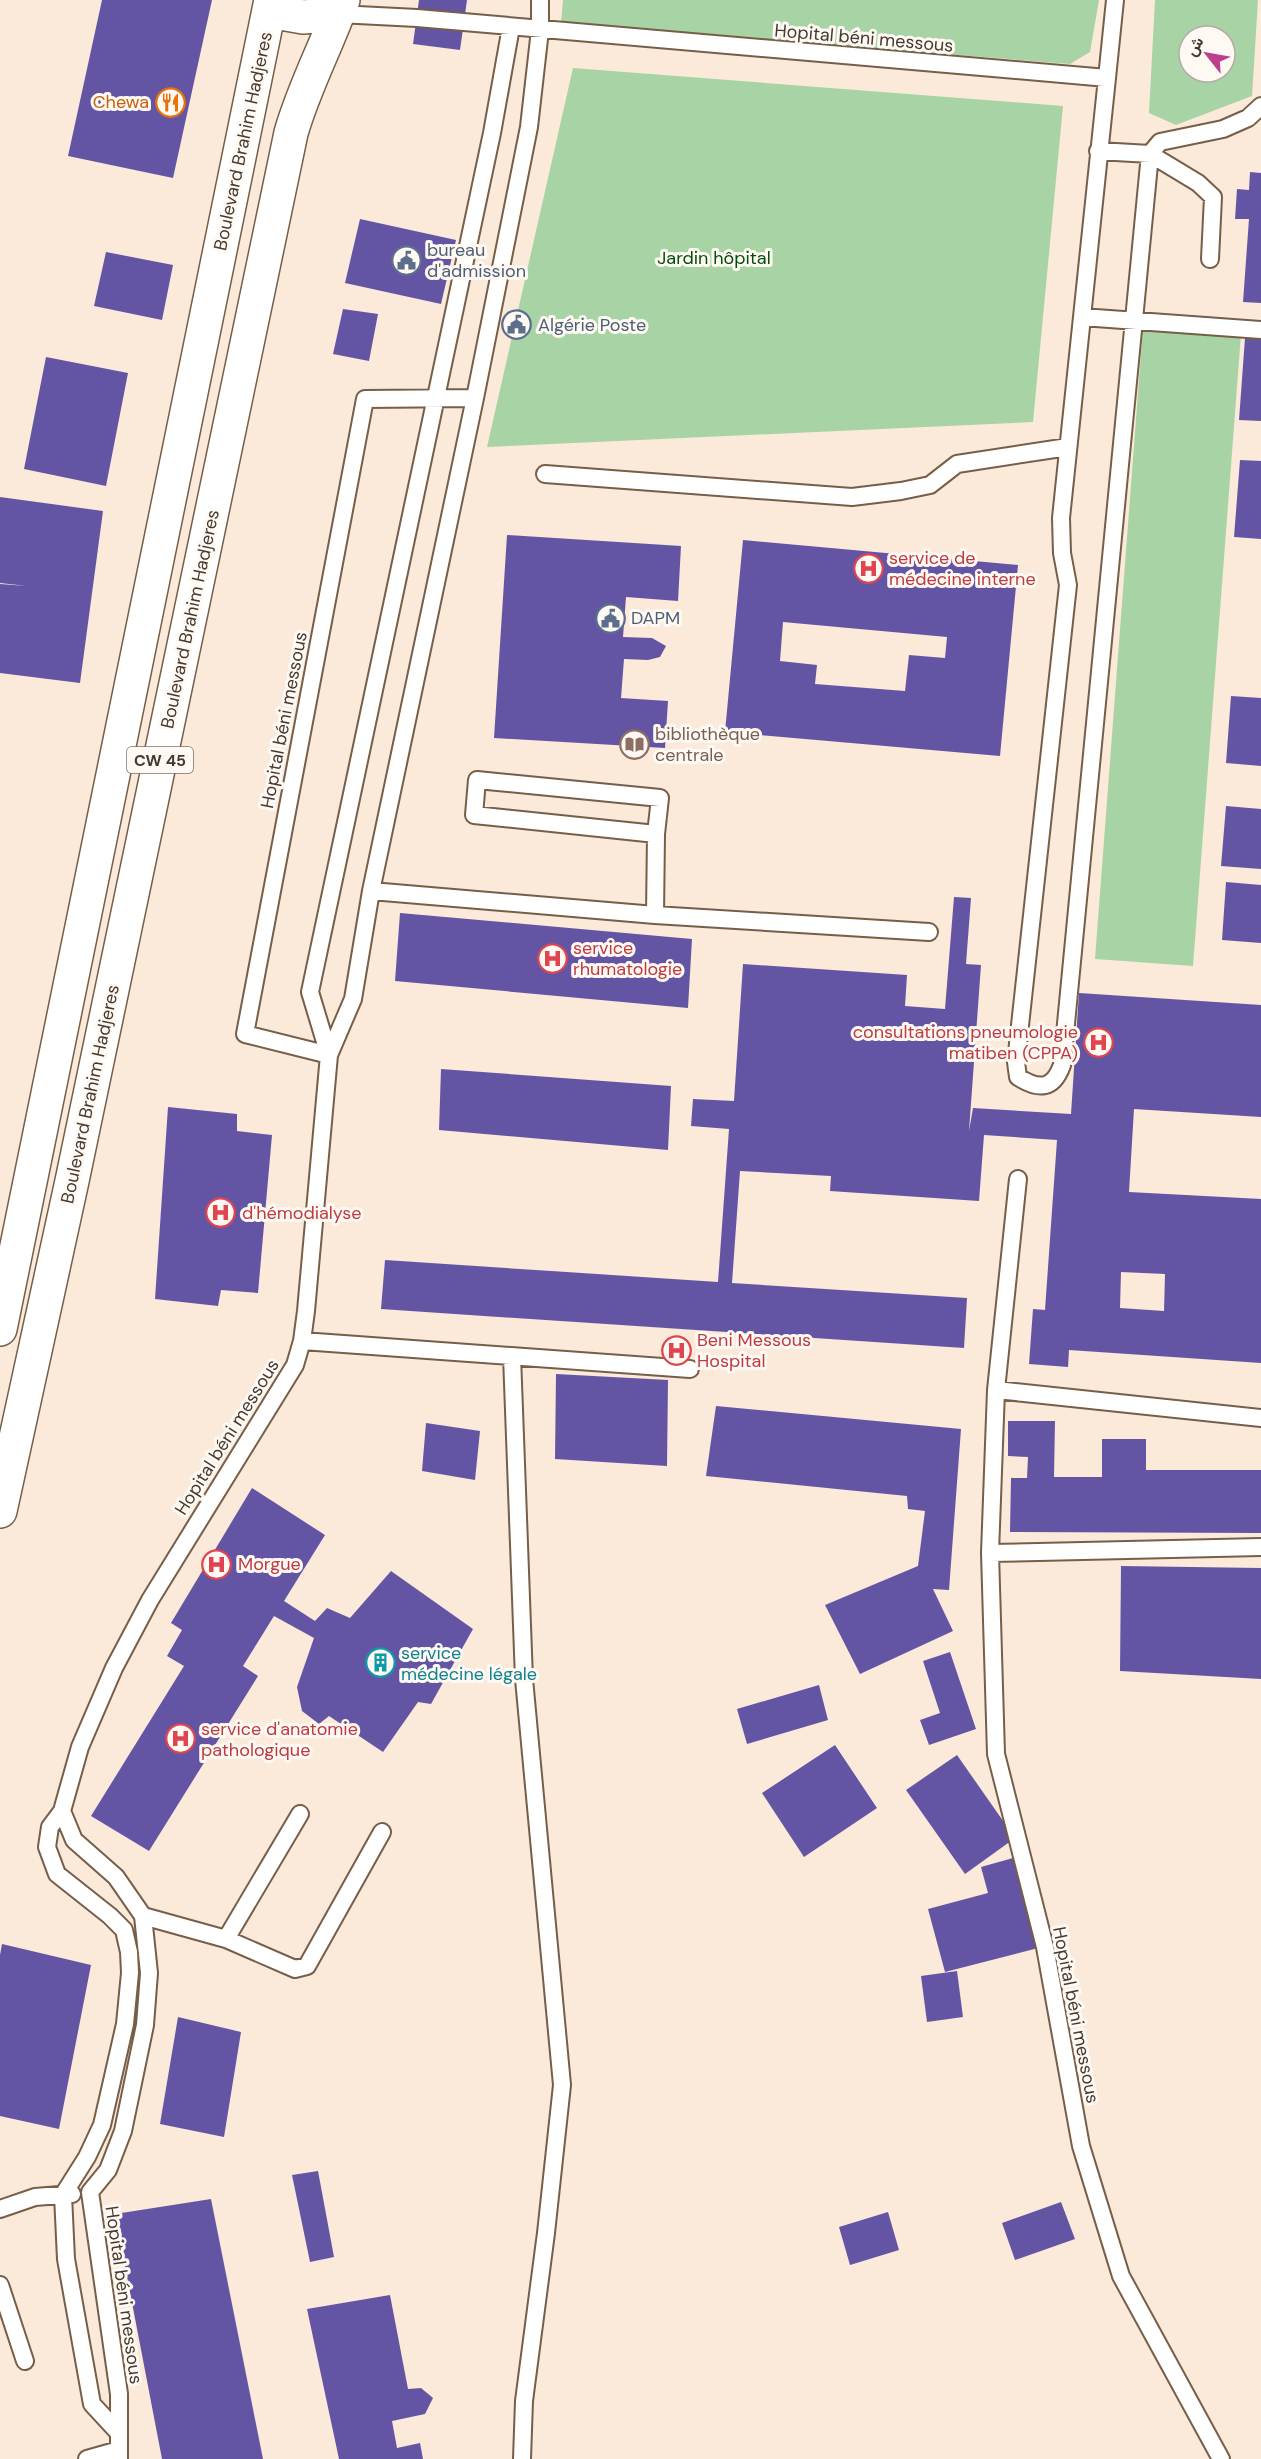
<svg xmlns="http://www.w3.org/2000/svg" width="1261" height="2459" viewBox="0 0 1261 2459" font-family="'DM Sans',Vazirmatn,sans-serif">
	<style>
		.green { fill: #a7d3a5; fill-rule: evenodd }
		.building { fill: #6455a4; fill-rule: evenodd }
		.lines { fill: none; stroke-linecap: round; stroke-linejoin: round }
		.service-casing { stroke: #765e48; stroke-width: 20 }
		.primary-casing { stroke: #765e48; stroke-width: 36 }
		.service { stroke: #fff; stroke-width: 16 }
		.primary { stroke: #fff; stroke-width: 33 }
		.labels { text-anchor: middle; stroke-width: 6; stroke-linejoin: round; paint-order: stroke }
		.shield { fill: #fff9f4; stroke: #7d736a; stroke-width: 1.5 }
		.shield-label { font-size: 16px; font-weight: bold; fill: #45392f }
		.street-label { font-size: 18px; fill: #45392f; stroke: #fff9f4 }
		.food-label { font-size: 18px; fill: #c56008; stroke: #fff9f4; text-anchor: end }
		.service-label { font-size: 18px; fill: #4e5e75; stroke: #fff9f4; text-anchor: start }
		.park-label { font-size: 18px; fill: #004e06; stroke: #fff9f4 }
		.health-label { font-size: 18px; fill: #be3a42; stroke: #fff9f4; text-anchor: start }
		.education-label { font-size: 18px; fill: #785e54; stroke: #fff9f4; text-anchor: start }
		.culture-label { font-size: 18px; fill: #0d838f; stroke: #fff9f4; text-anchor: start }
	</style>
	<rect width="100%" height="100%" fill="#fbe9da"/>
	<!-- green -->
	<path class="green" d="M563,0h536l-9,52 -20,12 -509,-41z
		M1155,0h103l-6,96 -76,29 -27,-12zM1189,36h36v36h-36z
		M573,68l490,38 -30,316 -546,25z
		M1143,327l98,7 -48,632 -98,-7z"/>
	<!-- building -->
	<path class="building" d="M102,0h110l-39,178 -105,-22z
		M419,0h48l-7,50 -47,-6z
		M1250,172l11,1v130l-18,-1 6,-83h-14l2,-30 12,1z
		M360,219l96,21 -15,64 -96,-21z
		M106,252l67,13 -11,55 -68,-14z
		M343,309l35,5 -9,47 -36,-7z
		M1245,338l16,1v82l-22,-1z
		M46,357l82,16 -22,113 -82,-17z
		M1240,460l21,1v78l-27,-2z
		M0,497l103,14 -23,172 -80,-10v-89l27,2 -27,-3z
		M507,535l174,11 -3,55 -52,-4 -3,40 29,1 14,8 -6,11 -12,3 -24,-1 -3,39 47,3 -3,47 -171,-10z
		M743,540l275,25 -18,191 -275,-24zM783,622l164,15 -2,21 -36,-3 -4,36 -90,-7 2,-19 -37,-4z
		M1231,696l30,2v68l-35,-3z
		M1226,806l35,3v60l-40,-3z
		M1226,882l35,3v58l-39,-3z
		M954,897l17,1 -5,66 15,1 -12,166 4,-23 98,6 8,-121 182,12v112l-127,-8 -5,83 132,7v164l-192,-13 -1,17 -39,-3 4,-55 12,1 12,-170 -73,-5 -5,66 -149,-10 1,-15 -91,-5 -8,112 235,15 -3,50 -583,-39 4,-49 333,22 11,-153 -38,-3 2,-27 41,2 9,-137 164,11 -2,31 40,3zM1121,1272l44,2 -1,37 -44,-3z
		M400,913l292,26 -4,69 -293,-27z
		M441,1069l230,17 -3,64 -229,-20z
		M168,1107l69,7v17l35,4 -14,158 -37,-3 -3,16 -63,-7z
		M556,1374l112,6 -1,86 -112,-7z
		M716,1406l245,23 -12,161 -16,-1 20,42 -93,43 -35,-69 93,-39 7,-55 -17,-2 -1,-13 -201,-20z
		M1008,1421h47l-1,56h48v-38h44v31h115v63l-251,-1 1,-54h16l1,-21 -20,-1z
		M426,1423l54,8 -5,49 -53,-9z
		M252,1488l73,47 -41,66 31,20 12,-13 23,10 41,-47 82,58 -42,75 -13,-2 -35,50 -54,-36 -10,8 -17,-13 -5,-24 17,-49 -40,-22 -31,50 15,10 -109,175 -58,-35 93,-150 -17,-10 15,-26 -11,-7z
		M1121,1566l140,2v111l-141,-8z
		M950,1652l26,77 -47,16 -9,-25 20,-7 -17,-52z
		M819,1685l9,35 -81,24 -10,-35z
		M835,1745l42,63 -73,49 -42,-64z
		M957,1755l58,83 -50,36 -59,-84z
		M1013,1858l25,90 -93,24 -17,-63 60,-16 -7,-26z
		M2,1944l89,21 -32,164 -59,-13v-161z
		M957,1971l6,46 -36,5 -6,-46z
		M178,2017l63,15 -17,105 -64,-13z
		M318,2171l16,86 -24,5 -18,-87z
		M211,2199l52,260h-101l-47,-245z
		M1061,2202l14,37 -60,21 -13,-37z
		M888,2212l11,38 -49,15 -11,-38z
		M390,2295l18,94 13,-1 12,10 -8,16 -33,7 5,27 23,-5 3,16h-84l-32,-150z"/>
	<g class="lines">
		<defs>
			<path id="service" d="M338,14l79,4 690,60 8,-78
				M1107,78l-46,440 1,35 6,32 -52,477 2,15c21,13 35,13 44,-12l88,-911 10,-12 63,-13 25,-11 13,-12
				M1098,151l52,3 48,29 15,14 -3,62
				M1082,317l179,13
				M545,474l307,23 49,-6 29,-6 27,-21 111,-17
				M371,891l284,24 274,17
				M655,915l1,-81 4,-36 -183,-18 -3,35 182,19
				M329,1055l-19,-63 182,-859 19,-106
				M329,1055l-84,-21 120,-635 110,-1
				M1018,1179l-22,211 -6,163 6,201 49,193 36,199 40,130 100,183
				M302,1341l388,28
				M512,1356l12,323 38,406 -16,148 -22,168 -2,58
				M996,1390l265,28
				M990,1553l271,-6
				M62,1811l12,29 42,37 27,39 6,57 -4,52 -22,106 -15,39 -18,22 29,202v65
				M143,1916l83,23 69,30 12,-3 75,-134
				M226,1939l74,-125
				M0,2209l35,-12 37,-3
				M0,2285l25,76
				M117,2431l-25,-27 -26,-145 -3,-64 24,-38 15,-32 23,-101 5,-51 -1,-21 -5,-22 -14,-14 -53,-42 -10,-27 3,-20 12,-16 18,-64 34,-79 36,-68 145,-235 7,-24 4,-30 23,-256 24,-56 18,-108 104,-493 54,-271 11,-97v-30
				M87,2459l32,-9"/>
			<path id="primary" d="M269,11l34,6 35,-3
				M0,1329l271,-1329
				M0,1511l72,-330 219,-1048c13,-46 36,-88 52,-133"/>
		</defs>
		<!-- service casing -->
		<use href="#service" class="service-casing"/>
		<!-- primary casing -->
		<use href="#primary" class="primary-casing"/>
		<!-- service -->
		<use href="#service" class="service"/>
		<!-- primary -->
		<use href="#primary" class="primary"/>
	</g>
	<!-- icons -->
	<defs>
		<symbol id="restaurant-ring" viewBox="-11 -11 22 22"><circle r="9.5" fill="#fff9f4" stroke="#e8710a" stroke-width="1.5"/><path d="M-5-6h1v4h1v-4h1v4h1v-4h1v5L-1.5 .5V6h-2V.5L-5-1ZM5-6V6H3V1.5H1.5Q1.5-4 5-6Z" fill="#e8710a"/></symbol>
		<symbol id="civic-ring" viewBox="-11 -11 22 22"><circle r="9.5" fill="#fff9f4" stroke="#5c6f8a" stroke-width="1.5"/><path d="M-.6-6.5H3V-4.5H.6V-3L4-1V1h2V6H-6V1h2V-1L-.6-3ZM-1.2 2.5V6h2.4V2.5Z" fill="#5c6f8a"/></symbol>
		<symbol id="hospital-ring" viewBox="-11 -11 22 22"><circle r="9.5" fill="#fff9f4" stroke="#e0444e" stroke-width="1.5"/><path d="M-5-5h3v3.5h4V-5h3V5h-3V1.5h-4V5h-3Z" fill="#e0444e"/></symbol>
		<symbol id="library-ring" viewBox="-11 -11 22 22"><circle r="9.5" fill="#fff9f4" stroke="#8d6e63" stroke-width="1.5"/><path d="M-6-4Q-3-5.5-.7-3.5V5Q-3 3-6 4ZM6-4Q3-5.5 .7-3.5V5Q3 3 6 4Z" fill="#8d6e63"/></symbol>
		<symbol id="building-ring" viewBox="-11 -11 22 22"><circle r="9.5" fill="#fff9f4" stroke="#0f9aa8" stroke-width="1.5"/><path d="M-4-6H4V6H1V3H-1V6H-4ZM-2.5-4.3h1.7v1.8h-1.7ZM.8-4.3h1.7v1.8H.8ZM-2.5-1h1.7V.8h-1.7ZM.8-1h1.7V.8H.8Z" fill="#0f9aa8"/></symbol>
	</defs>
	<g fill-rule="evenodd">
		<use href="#restaurant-ring" x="154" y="86" width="33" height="33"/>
		<use href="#civic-ring" x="390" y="244" width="33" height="33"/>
		<use href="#civic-ring" x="500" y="308" width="33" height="33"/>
		<use href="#hospital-ring" x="852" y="552" width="33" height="33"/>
		<use href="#civic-ring" x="594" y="602" width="33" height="33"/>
		<use href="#library-ring" x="618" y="728" width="33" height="33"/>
		<use href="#hospital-ring" x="536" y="942" width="33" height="33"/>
		<use href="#hospital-ring" x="1082" y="1026" width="33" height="33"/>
		<use href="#hospital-ring" x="204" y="1196" width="33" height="33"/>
		<use href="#hospital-ring" x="660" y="1334" width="33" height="33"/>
		<use href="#hospital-ring" x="200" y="1548" width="33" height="33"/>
		<use href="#building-ring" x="364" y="1646" width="33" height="33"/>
		<use href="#hospital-ring" x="164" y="1722" width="33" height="33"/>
	</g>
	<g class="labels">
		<!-- shield labels -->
		<rect class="shield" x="127" y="747" width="66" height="26" rx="4.5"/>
		<g class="shield-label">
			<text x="160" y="766">CW 45</text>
		</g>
		<!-- street labels -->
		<g class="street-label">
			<text transform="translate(864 38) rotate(5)" y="6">Hopital béni messous</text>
			<text transform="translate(243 141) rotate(-78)" y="6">Boulevard Brahim Hadjeres</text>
			<text transform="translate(190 619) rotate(-78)" y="6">Boulevard Brahim Hadjeres</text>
			<text transform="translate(284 720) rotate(-79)" y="6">Hopital béni messous</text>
			<text transform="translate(90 1094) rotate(-78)" y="6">Boulevard Brahim Hadjeres</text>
			<text transform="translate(227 1437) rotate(-58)" y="6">Hopital béni messous</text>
			<text transform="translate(1076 2015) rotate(79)" y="6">Hopital béni messous</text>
			<text transform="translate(124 2295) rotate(82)" y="6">Hopital béni messous</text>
		</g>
		<!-- food labels -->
		<g class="food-label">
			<text x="149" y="108">Chewa</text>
		</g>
		<!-- service labels -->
		<g class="service-label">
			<text x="427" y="256">bureau<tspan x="427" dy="21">d'admission</tspan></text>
			<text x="538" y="331">Algérie Poste</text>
			<text x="631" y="624">DAPM</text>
		</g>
		<!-- park labels -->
		<g class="park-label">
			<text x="714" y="264">Jardin hôpital</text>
		</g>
		<!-- health labels -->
		<g class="health-label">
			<text x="889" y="564">service de<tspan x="889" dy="21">médecine interne</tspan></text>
			<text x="573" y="954">service<tspan x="573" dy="21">rhumatologie</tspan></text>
			<text x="1078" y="1038" text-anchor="end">consultations pneumologie<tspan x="1078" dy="21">matiben (CPPA)</tspan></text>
			<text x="242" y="1219">d'hémodialyse</text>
			<text x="697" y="1346">Beni Messous<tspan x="697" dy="21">Hospital</tspan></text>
			<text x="238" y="1570">Morgue</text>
			<text x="201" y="1735">service d'anatomie<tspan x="201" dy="21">pathologique</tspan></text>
		</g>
		<!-- education labels -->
		<g class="education-label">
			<text x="655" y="740">bibliothèque<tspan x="655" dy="21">centrale</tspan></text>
		</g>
		<!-- culture labels -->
		<g class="culture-label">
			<text x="401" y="1659">service<tspan x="401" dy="21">médecine légale</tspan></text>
		</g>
	</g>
	<!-- north arrow -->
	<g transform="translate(1207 54) rotate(301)"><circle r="28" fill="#fff9f4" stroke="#b5aca5" stroke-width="1.5"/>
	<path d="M0-4.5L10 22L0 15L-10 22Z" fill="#be3f8c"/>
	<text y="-9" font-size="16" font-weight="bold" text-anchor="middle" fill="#45392f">ش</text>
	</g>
</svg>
